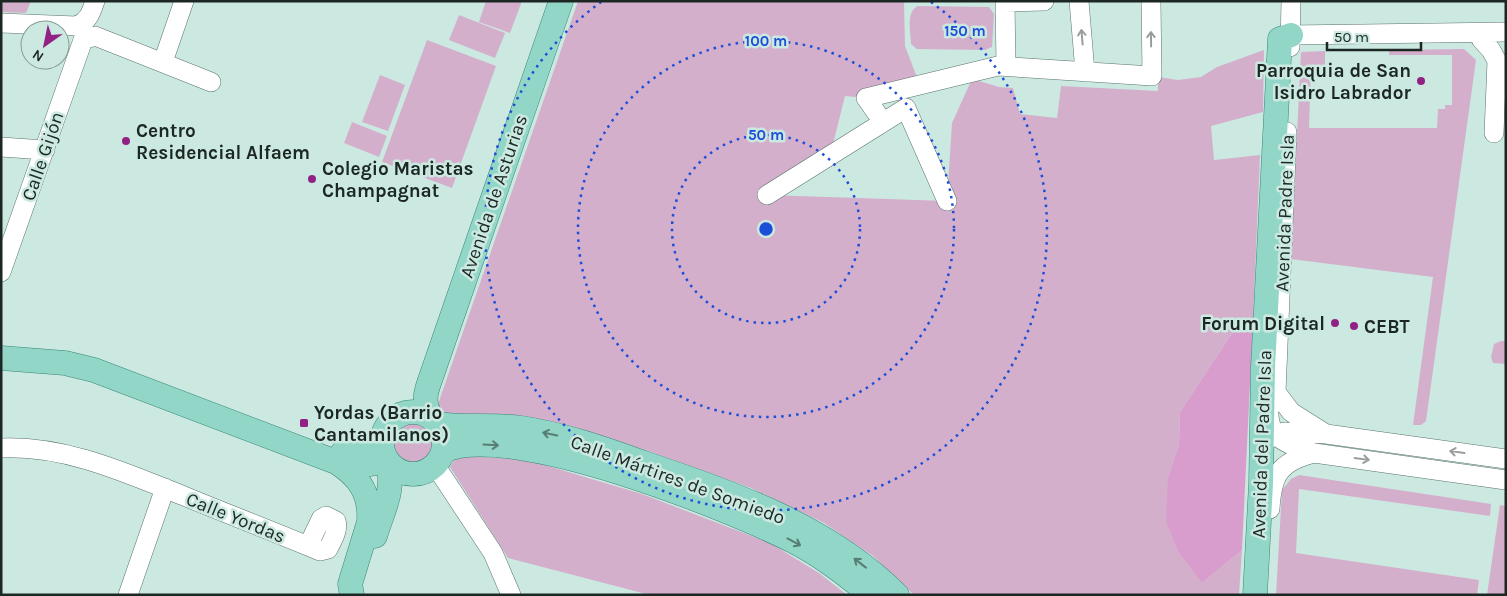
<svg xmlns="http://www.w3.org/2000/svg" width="1507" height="596" viewBox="0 0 1507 596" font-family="Karla,sans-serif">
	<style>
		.green { fill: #d4afcc }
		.forest { fill: #d99dcd }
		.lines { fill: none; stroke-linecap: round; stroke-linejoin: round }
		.minor-casing { stroke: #5a746d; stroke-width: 20 }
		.major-casing { stroke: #398777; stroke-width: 25 }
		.minor { stroke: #fff; stroke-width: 19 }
		.major { stroke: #92d6c8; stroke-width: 24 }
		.oneway { stroke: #999e9c }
		.oneway2 { stroke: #577e76 }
		.ring { fill: none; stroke: #1d4ed8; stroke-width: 2.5; stroke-dasharray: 2.5 5 }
		.poi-dot { fill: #912283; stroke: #cbe9e0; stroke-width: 2 }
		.labels { text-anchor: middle; stroke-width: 5; stroke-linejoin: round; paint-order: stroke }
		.poi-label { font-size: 19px; font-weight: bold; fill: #1c2724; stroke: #cbe9e0; text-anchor: start }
		.street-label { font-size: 19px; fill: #1c2724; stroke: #cbe9e0 }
		.centre { fill: #1d4ed8; stroke: #cbe9e0; stroke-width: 2.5 }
		.ring-label { font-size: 15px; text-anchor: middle; font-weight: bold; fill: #1d4ed8; stroke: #cbe9e0; stroke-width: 5; stroke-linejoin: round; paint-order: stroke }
	</style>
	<rect width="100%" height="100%" fill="#cbe9e0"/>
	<!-- green -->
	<path class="green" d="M1,1h30l-5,12 -25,-1z
		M486,1h36l-12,32 -31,-11z
		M578,1h326l1,45 15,39 -54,13 -21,-2 -15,60 -62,39 179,6 5,-78 20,-44 27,8 14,1 7,26 37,4 4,-32 97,5v-14l20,3 23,-3 16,-10 47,-17 -1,62 -52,14 3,34 46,-5 -7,166h-13l-60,91 -1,33 -11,32 34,106 40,-33 -3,45h-325l-41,-39 -49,-33 -73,-35 -103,-37 -86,-27 -65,-10 -48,2 -11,-10 1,-5z
		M918,6l71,1 5,7 -2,33 -7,3 -68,-1 -6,-5c0,-11 -6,-32 7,-38z
		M459,15l46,18 -10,25 -46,-18z
		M427,40l69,26 -44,122 -70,-26z
		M1464,49l12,11 -50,361 -5,4h-8l20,-148 -142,-18 10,-207 24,-1v14h-14l-2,63h128l1,-19h7v-4h7v-50h-63v-5z
		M380,75l25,10 -17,46 -26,-9z
		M352,122l35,14 -8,21 -35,-14z
		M1501,341h5v23l-13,-1 -2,-6 3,-13z
		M392 444a21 21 0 1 1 42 0a21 21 0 1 1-42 0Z
		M466,456l62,4 114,34 128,49 49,30 28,22h-197l-142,-37 -58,-91 4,-7z
		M1299,475l192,29 -1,12 -191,-27 -3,64 183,27 -2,15h-201l6,-105 9,-11z
		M1500,505l6,1v89h-19z"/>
	<!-- forest -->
	<path class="forest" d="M1240,321h13l-11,229 -40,33 -24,-32 -12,-30 2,-44 11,-32 1,-33z"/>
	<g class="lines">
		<defs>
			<path id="minor" d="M1005,1l1,65
				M1079,1l6,71
				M1005,2l39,-1
				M1,23l75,3c12,-4 15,-13 19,-25
				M1291,35l215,-3
				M1481,39l10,11 6,11 -3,72
				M1290,47l1,-46
				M163,62l21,-61
				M883,122l-17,-24 132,-32 154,10 -1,-75
				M1287,132l-11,260 15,20 35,22
				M1,147l44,3
				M767,195l139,-87 41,93
				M1,272l82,-232 12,-4 116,46
				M1269,409c-2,31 19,35 45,44l192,27
				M1271,438l3,-4 11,-2 41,2 180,25
				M1,448c64,-3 125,25 183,48 41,17 83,33 124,50l12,5 8,-2c4,-8 11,-19 8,-28l-10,-5 -5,3 -13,27
				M435,465l58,88 18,42
				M1270,509c2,-34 9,-47 44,-56
				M128,595l37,-107"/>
			<path id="major" d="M1,358l64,5 29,7 242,92 15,4 36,-4
				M382 443a31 31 0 1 1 62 0a31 31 0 1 1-62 0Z
				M431,417c-6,-11 -7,-19 -3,-31l133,-385
				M438,424c27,4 55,0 83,4 41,6 81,20 120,34 91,31 186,63 256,133
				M443,451c66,-31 284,57 350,90 28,14 53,34 78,54
				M343,452c16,1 25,-2 38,-10
				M336,462c23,14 35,32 33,60l-19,62 2,11
				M375,536c8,-26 20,-46 13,-73
				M1255,595l6,-112 2,-116 17,-328 11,-4"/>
		</defs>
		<!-- minor casing -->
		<use href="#minor" class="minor-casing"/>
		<!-- major casing -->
		<use href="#major" class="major-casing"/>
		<!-- minor -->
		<use href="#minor" class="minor"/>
		<!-- major -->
		<use href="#major" class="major"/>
	</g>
	<!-- one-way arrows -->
	<defs><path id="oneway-shaft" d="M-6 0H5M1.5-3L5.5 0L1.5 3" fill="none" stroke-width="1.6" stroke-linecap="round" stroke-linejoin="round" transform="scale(1.25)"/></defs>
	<g class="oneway">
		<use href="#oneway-shaft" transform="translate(1082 37) rotate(-95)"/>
		<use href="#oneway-shaft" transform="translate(1151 39) rotate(-91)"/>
		<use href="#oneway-shaft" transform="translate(1457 452) rotate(-172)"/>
		<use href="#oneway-shaft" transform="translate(1362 459) rotate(8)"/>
	</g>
	<g class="oneway2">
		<use href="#oneway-shaft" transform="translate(550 434) rotate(-168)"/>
		<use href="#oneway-shaft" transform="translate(491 445) rotate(3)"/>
		<use href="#oneway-shaft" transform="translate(794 542) rotate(28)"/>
		<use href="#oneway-shaft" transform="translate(860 563) rotate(-142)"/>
	</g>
	<!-- distance rings -->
	<g class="ring">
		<circle cx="766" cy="229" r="94"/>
		<circle cx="766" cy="229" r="188"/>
		<path d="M931 2A281 281 0 1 1 601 2"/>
	</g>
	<!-- markers -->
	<g class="poi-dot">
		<circle cx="1421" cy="81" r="5"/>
		<circle cx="126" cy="141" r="5"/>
		<circle cx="312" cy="179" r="5"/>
		<circle cx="1335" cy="323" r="5"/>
		<circle cx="1354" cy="326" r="5"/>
		<rect x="299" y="418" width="10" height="10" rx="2.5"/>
	</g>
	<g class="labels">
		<!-- poi labels -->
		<g class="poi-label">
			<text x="1411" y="77" text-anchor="end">Parroquia de San<tspan x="1411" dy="22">Isidro Labrador</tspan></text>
			<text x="136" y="137">Centro<tspan x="136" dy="22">Residencial Alfaem</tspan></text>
			<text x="322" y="175">Colegio Maristas<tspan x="322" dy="22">Champagnat</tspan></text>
			<text x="1325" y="330" text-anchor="end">Forum Digital</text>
			<text x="1364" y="333">CEBT</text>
			<text x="314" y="419">Yordas (Barrio<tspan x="314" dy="22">Cantamilanos)</tspan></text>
		</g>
		<!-- street labels -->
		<g class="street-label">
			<text transform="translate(42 156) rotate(-71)" y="7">Calle Gijón</text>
			<text transform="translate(493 196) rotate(-71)" y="7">Avenida de Asturias</text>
			<text transform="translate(1284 213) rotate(-88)" y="7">Avenida Padre Isla</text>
			<text transform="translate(1261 444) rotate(-88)" y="7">Avenida del Padre Isla</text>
			<text transform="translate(678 479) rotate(20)" y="7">Calle Mártires de Somiedo</text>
			<text transform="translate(236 517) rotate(22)" y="7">Calle Yordas</text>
		</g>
	</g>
	<circle cx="766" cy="229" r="8" class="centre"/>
	<g class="ring-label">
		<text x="965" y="36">150 m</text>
		<text x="766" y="46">100 m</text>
		<text x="766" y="140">50 m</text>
	</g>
	<!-- border -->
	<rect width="1507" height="596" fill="none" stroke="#1c2724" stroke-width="5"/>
	<!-- north arrow -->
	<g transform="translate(45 45) rotate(213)"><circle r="24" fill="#cbe9e0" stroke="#859b95"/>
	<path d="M0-4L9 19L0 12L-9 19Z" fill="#912283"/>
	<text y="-8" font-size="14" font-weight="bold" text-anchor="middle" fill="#1c2724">N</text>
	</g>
	<!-- scale -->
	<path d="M1327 42v8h94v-8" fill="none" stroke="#1c2724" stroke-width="2.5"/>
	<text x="1334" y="42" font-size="15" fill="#1c2724" stroke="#cbe9e0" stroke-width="4" paint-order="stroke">50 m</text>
</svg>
